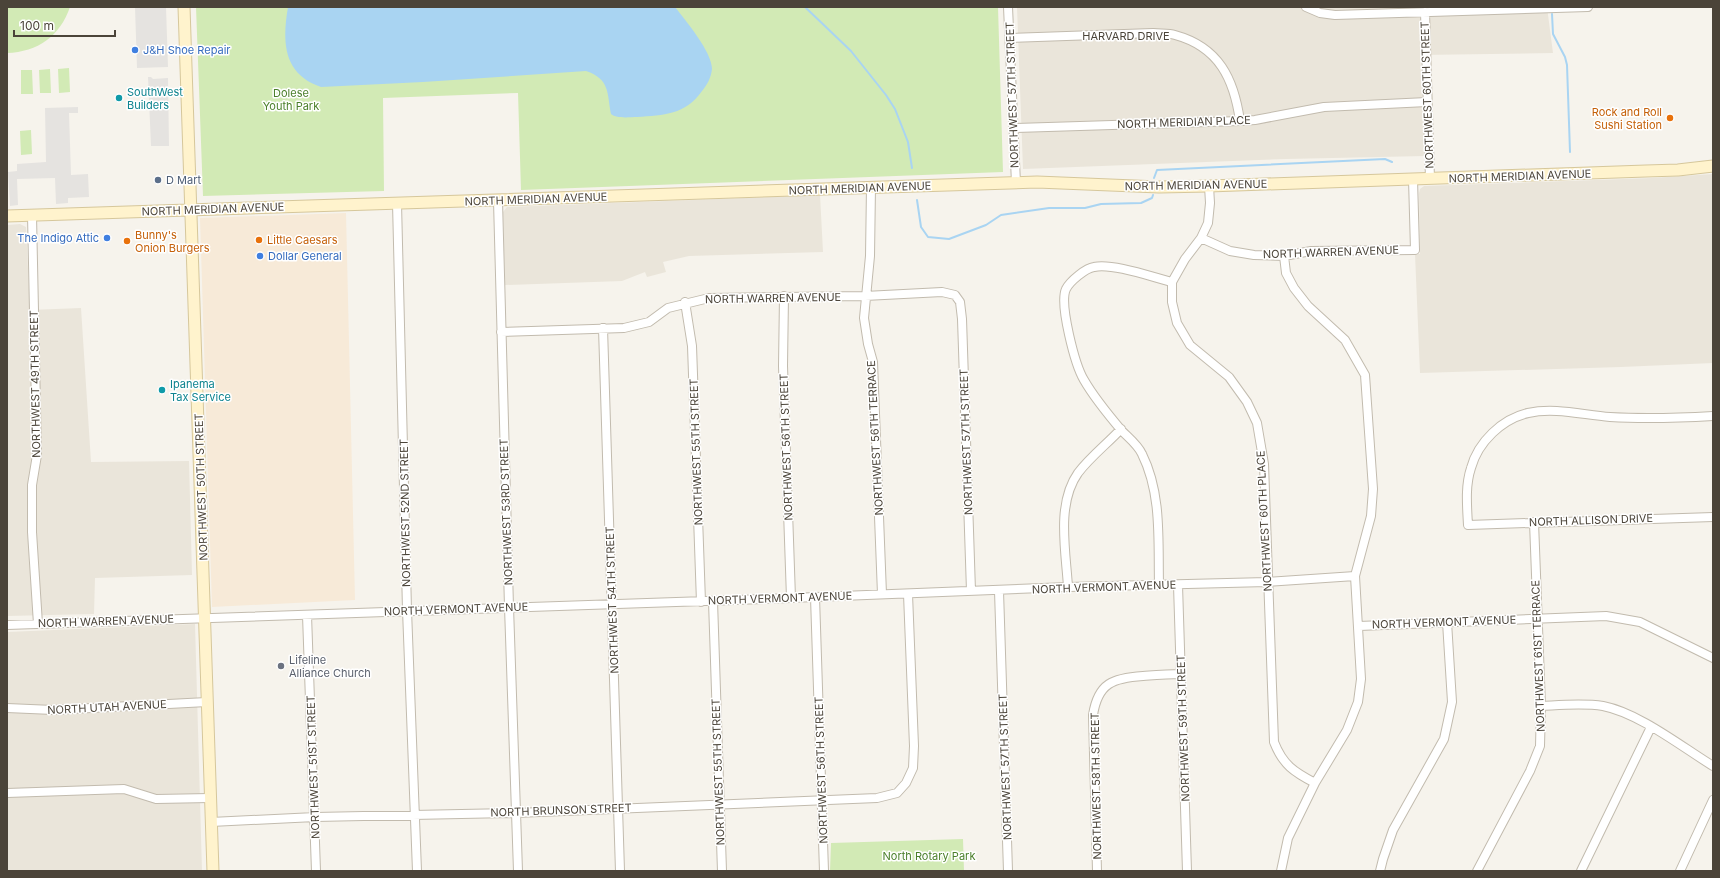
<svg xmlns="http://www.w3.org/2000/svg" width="1720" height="878" viewBox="0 0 1720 878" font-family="Inter,sans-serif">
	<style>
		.residential { fill: #eae5da }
		.commercial { fill: #f7ead8 }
		.green { fill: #d2eab5 }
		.parking { fill: #e5e3e0 }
		.water { fill: #a9d4f2 }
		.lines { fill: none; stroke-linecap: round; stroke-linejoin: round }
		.stream { stroke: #a9d4f2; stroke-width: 2 }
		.minor-casing { stroke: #c2bbae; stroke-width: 10 }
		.secondary-casing { stroke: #d6c79b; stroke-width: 13 }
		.minor { stroke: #fff; stroke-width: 8 }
		.secondary { stroke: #fff3cd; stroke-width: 11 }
		.shop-dot { fill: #3f7fe0; stroke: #fff; stroke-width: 1.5 }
		.culture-dot { fill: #0f9aa8; stroke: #fff; stroke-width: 1.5 }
		.food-dot { fill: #e8710a; stroke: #fff; stroke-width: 1.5 }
		.service-dot { fill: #5c6f8a; stroke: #fff; stroke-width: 1.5 }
		.worship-dot { fill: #6b7280; stroke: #fff; stroke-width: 1.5 }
		.labels { text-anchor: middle; stroke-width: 3; stroke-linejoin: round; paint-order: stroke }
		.street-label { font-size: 11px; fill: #4b4439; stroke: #fff }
		.shop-label { font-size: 11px; fill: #366cbe; stroke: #fff; text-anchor: start }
		.culture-label { font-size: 11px; fill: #0d838f; stroke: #fff; text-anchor: start }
		.park-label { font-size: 11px; fill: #4a7f2a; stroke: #fff }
		.food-label { font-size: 11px; fill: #c56008; stroke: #fff; text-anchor: start }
		.service-label { font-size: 11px; fill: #4e5e75; stroke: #fff; text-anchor: start }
		.worship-label { font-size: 11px; fill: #5b616d; stroke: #fff; text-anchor: start }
	</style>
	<rect width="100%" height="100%" fill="#f6f3ec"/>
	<!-- residential -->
	<path class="residential" d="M1017,7h530l6,46 -133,2 5,101 -139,3 -263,10z
		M1713,174v189l-92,4 -201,6 -5,-119h5l-1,-61 1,-4 4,-3 228,-8z
		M820,195l3,57 -134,4 -26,6 3,10 -19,5 -2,-5 -23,9 -117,4 -2,-73 4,-5z
		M20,224l6,3 4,83 51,-2 10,154 98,-1 3,114 -97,3 -1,36 -87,2v-391z
		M195,624l7,247h-195v-239z"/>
	<!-- commercial -->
	<path class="commercial" d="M346,213l9,387 -143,7 -12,-389z"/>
	<!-- green -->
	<path class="green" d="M7,7h63c-10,29 -32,45 -63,46z
		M196,7h802l5,165 -482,18 -3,-97 -135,5 1,93 -181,5z
		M69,68l1,24 -11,1 -1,-24z
		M50,69l1,24h-11l-1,-23z
		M21,70h11l1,24h-12z
		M31,130l1,24 -11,1 -1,-24z
		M963,839l1,32h-134l1,-28z"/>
	<!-- parking -->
	<path class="parking" d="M135,7h31l2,60 -31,1z
		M148,77h3l2,2 15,-1 1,68h-18z
		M78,107v6h-9l2,62 17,-1 1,23 -21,1v5l-12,1 -1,-26 -38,1 1,26 -8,1 -2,-34 9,-1v-7l29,-2 -1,-54z"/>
	<!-- water -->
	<path class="water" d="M288,7h387c11,14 37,45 37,62 -1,9 -5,16 -10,22 -17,24 -38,24 -65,26 -7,0 -20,2 -26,-3 -4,-21 -1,-35 -25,-43l-163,11 -102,5c-38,-13 -39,-45 -33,-80z"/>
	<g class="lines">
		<!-- stream -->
		<path class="stream" d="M805,7l46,44 35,44 9,14 13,33 4,26
			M1552,14l1,20 12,23 2,8 3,87
			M1154,178l3,-8 228,-11 7,3
			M917,200l4,27 7,10 21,2 37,-14 15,-10 48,-7h36l16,-4 40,-1 11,-5 1,-3"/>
		<defs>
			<path id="minor" d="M1008,7l8,176
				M1306,7l14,6 15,2 253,-8
				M1425,12l5,167
				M1010,38l143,-5c7,1 15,0 22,2 44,12 59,44 65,86
				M1013,128l227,-7 15,-1 69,-13 103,-5
				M1209,186l1,17 -2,20 -7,15 -16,21 -13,23v20l5,21 13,22 39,32 18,25 10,21 7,41 10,278c9,23 20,30 41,41
				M871,187l-1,69 -6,62 4,26 5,18 9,232
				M498,201l11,406 9,264
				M397,203l10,407 10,261
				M32,215l5,240 -5,30v47l6,92
				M1201,238l29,13 24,4 30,1 27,-5 104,-1 -2,-71
				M784,296l-1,70 8,232
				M685,302l7,44 9,256
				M603,328l17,543
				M501,332l123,-4 25,-6 19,-14 41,-10 156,-2 77,-4 13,3 5,7 2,17 9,272
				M1713,416c-35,2 -69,3 -103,1 -27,-2 -55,-10 -82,-4 -26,6 -50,29 -57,55 -6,18 -4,38 -3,57l245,-8
				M1159,585c-1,-44 3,-91 -17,-131 -4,-9 -13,-16 -20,-23 -11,-13 -30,-37 -38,-51 -9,-15 -25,-76 -18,-91 4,-8 20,-21 28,-22 19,-4 58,10 78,15
				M1178,585l9,286
				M1068,587c-2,-35 -12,-83 10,-114 12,-16 29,-29 43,-44
				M999,591l9,280
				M815,597l9,274
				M713,601l9,270
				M307,615l9,256
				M7,625l784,-27 277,-11 199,-5 88,-6
				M1359,626l247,-10 34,6 73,36
				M1541,706c21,-1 42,-3 62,0 36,7 79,41 110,60
				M7,708l46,2 154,-8
				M7,793l117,-4 32,10 54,-1
				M211,822l104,-5 201,-4 361,-15 20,-5 9,-10 7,-15 1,-22 -6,-152
				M1097,871l-4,-156c5,-32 20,-37 50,-39 13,-1 25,-2 38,-2
				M1281,871l7,-33 27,-55 32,-53 11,-28 3,-23 -6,-103 16,-60 2,-27 -8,-114 -20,-35 -37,-34 -14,-18 -8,-15 -2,-17
				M1380,871l3,-12 10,-29 51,-91 8,-37 -5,-80
				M1477,871l53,-100 10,-25 1,-40 -7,-184
				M1581,871l70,-144
				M1680,871l33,-71"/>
			<path id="secondary" d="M184,7l29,864
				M7,216l1030,-34 122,5 50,-1 437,-15 32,-1 35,-4"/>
		</defs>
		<!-- minor casing -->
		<use href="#minor" class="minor-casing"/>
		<!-- secondary casing -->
		<use href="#secondary" class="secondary-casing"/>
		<!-- minor -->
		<use href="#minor" class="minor"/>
		<!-- secondary -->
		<use href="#secondary" class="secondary"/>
	</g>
	<!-- markers -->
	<g class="shop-dot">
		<circle cx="135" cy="50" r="4"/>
		<circle cx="107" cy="238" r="4"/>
		<circle cx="260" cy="256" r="4"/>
	</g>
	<g class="culture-dot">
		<circle cx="119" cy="98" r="4"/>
		<circle cx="162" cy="390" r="4"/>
	</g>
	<g class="food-dot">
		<circle cx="1670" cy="118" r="4"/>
		<circle cx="259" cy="240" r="4"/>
		<circle cx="127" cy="241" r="4"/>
	</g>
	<circle class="service-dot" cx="158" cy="180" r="4"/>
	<circle class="worship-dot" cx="281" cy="666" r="4"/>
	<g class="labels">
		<!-- street labels -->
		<g class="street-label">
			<text x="1126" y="40">HARVARD DRIVE</text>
			<text transform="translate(1012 95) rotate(-92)" y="4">NORTHWEST 57TH STREET</text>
			<text transform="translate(1427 95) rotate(-92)" y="4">NORTHWEST 60TH STREET</text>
			<text transform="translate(1184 122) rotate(-2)" y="4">NORTH MERIDIAN PLACE</text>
			<text transform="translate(1520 176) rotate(-2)" y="4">NORTH MERIDIAN AVENUE</text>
			<text transform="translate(1196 185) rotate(-1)" y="4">NORTH MERIDIAN AVENUE</text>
			<text transform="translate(860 188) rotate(-2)" y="4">NORTH MERIDIAN AVENUE</text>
			<text transform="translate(536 199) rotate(-2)" y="4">NORTH MERIDIAN AVENUE</text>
			<text transform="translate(213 209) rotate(-2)" y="4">NORTH MERIDIAN AVENUE</text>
			<text transform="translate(1331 252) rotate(-2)" y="4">NORTH WARREN AVENUE</text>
			<text transform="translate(773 298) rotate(-1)" y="4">NORTH WARREN AVENUE</text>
			<text transform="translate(35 384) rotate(-91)" y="4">NORTHWEST 49TH STREET</text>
			<text transform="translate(875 438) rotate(-93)" y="4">NORTHWEST 56TH TERRACE</text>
			<text transform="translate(966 442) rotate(-92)" y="4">NORTHWEST 57TH STREET</text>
			<text transform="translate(786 447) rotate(-92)" y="4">NORTHWEST 56TH STREET</text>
			<text transform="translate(696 452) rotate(-92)" y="4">NORTHWEST 55TH STREET</text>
			<text transform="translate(201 487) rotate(-92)" y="4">NORTHWEST 50TH STREET</text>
			<text transform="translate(506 512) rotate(-92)" y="4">NORTHWEST 53RD STREET</text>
			<text transform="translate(405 513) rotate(-91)" y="4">NORTHWEST 52ND STREET</text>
			<text transform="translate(1591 520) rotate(-2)" y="4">NORTH ALLISON DRIVE</text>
			<text transform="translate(1264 521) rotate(-93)" y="4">NORTHWEST 60TH PLACE</text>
			<text transform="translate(1104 587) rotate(-2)" y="4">NORTH VERMONT AVENUE</text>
			<text transform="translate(780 598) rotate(-2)" y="4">NORTH VERMONT AVENUE</text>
			<text transform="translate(612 600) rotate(-92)" y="4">NORTHWEST 54TH STREET</text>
			<text transform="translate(456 609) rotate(-2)" y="4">NORTH VERMONT AVENUE</text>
			<text transform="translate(106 621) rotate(-2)" y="4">NORTH WARREN AVENUE</text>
			<text transform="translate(1444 622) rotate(-2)" y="4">NORTH VERMONT AVENUE</text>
			<text transform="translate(1538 656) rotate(-92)" y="4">NORTHWEST 61ST TERRACE</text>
			<text transform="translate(107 707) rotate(-3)" y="4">NORTH UTAH AVENUE</text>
			<text transform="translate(1183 728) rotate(-92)" y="4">NORTHWEST 59TH STREET</text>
			<text transform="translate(313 767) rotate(-92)" y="4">NORTHWEST 51ST STREET</text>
			<text transform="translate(1005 767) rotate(-92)" y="4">NORTHWEST 57TH STREET</text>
			<text transform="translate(821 770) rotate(-92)" y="4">NORTHWEST 56TH STREET</text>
			<text transform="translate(718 772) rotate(-92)" y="4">NORTHWEST 55TH STREET</text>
			<text transform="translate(1096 786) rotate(-91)" y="4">NORTHWEST 58TH STREET</text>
			<text transform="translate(561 810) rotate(-2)" y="4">NORTH BRUNSON STREET</text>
		</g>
		<!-- shop labels -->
		<g class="shop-label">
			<text x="143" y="54">J&amp;H Shoe Repair</text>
			<text x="99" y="242" text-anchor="end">The Indigo Attic</text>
			<text x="268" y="260">Dollar General</text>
		</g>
		<!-- culture labels -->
		<g class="culture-label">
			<text x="127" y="96">SouthWest<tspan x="127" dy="13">Builders</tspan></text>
			<text x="170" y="388">Ipanema<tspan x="170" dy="13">Tax Service</tspan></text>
		</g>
		<!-- park labels -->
		<g class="park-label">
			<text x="291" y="97">Dolese<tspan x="291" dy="13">Youth Park</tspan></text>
			<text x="929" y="860">North Rotary Park</text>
		</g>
		<!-- food labels -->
		<g class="food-label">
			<text x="1662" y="116" text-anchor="end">Rock and Roll<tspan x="1662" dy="13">Sushi Station</tspan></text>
			<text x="135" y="239">Bunny's<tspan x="135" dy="13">Onion Burgers</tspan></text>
			<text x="267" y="244">Little Caesars</text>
		</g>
		<!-- service labels -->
		<g class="service-label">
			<text x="166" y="184">D Mart</text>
		</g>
		<!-- worship labels -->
		<g class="worship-label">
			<text x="289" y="664">Lifeline<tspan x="289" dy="13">Alliance Church</tspan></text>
		</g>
	</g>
	<!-- border -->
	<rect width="1720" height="878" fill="none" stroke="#4b4439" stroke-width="16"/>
	<!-- scale -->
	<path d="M14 30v6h101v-6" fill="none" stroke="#4b4439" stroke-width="2"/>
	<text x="20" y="30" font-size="12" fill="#4b4439" stroke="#ffffff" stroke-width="3" paint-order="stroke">100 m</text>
</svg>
